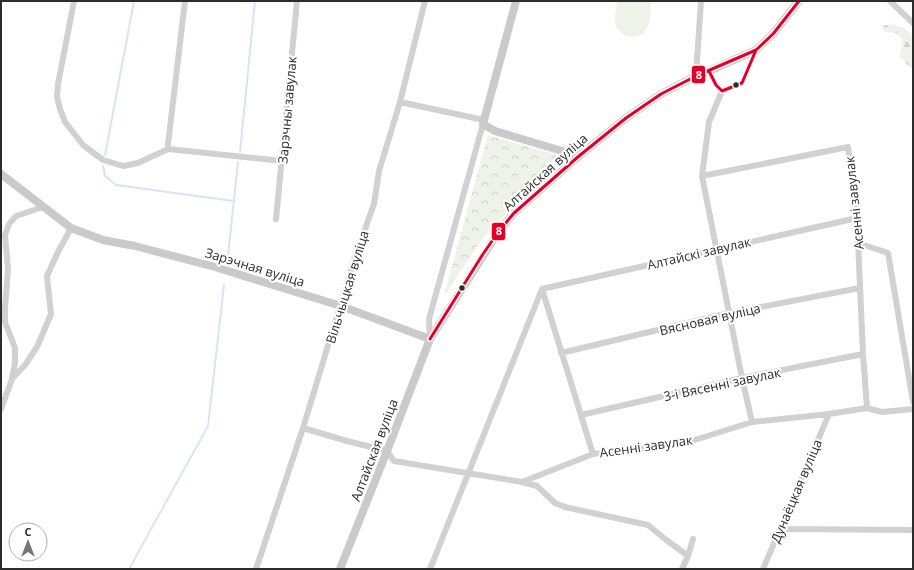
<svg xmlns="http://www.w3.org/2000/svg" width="914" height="570" viewBox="0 0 914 570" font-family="'Open Sans',sans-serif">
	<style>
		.forest { fill: url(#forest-firs) }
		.park { fill: url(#park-crowns) }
		.pitch { fill: #eef3ea }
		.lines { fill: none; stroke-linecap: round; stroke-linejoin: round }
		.stream { stroke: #d6e6f0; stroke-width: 2 }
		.street { stroke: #d1d1d1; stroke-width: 6 }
		.secondary { stroke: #cacaca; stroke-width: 8 }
		.bus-1-casing { stroke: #fff; stroke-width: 6 }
		.bus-1 { stroke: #e4002b; stroke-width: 3 }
		.bus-dot { fill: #2c2c2c; stroke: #fff; stroke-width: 1.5 }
		.labels { text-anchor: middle; stroke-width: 4; stroke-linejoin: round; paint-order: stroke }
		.street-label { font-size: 13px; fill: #2c2c2c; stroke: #fff }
		.line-badge { stroke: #fff; stroke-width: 1.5 }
		.badge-label { font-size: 11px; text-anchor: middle; font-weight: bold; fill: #fff }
	</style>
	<defs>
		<pattern id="forest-firs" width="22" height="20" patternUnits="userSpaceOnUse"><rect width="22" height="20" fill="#eef3ea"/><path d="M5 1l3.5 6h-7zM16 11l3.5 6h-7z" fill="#ccd0c9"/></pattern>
		<pattern id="park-crowns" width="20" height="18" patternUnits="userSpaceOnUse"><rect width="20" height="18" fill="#eef3ea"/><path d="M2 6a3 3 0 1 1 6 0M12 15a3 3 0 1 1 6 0" fill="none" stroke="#ccd0c9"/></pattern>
	</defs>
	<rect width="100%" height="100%" fill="#fff"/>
	<!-- forest -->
	<path class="forest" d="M891,24l13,4 9,7v34l-13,-11c0,-8 3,-13 2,-20l-6,-5 -11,-1 -3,-2 1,-4z"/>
	<!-- park -->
	<path class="park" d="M488,135l69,20 -11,15 -64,69 -38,57z"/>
	<!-- pitch -->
	<path class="pitch" d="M617,1h34c-1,8 0,18 -3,25 -5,15 -26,14 -32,0 -2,-7 0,-17 1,-25z"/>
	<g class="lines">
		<!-- stream -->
		<path class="stream" d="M240,152l15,-151
			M105,155l29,-154
			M103,166l2,10 11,9 118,16
			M227,265l11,-103
			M129,569l79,-143 16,-141"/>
		<!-- street -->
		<path class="street" d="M74,1l-16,83 -1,13 3,12 5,13 18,23 20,15 20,6 15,-3 30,-14 114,12
			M890,1l23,22
			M709,71c4,8 6,15 13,20l20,-8 14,-33
			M696,76l5,-75
			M722,91l-13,31 -7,54 40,202 10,44
			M400,102l84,18
			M168,149v-6l1,-7 16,-135
			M702,176l146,-29 9,71 6,136 4,54
			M276,219l21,-218
			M858,243l30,10 25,149
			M542,289l315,-71
			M542,289l51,165
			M430,339l-1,-20 54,-195
			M561,353l168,-40 131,-25
			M12,378l3,-15v-15l-10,-26v-14l3,-39 -3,-34 4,-11 7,-8 27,-9
			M1,409l11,-30 13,-14 12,-18 14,-33 -4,-38 11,-24 13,-24
			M581,415l161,-37 121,-24
			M303,428l44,13 40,10 7,10 128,21 15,4 18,17 10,4 83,18 17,14 23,17
			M522,482l71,-28 92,-11 67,-21 77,-8 38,-6 15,4 31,-3
			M780,529l133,1
			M256,569l47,-141 51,-168 20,-56 5,-33 21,-69 25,-101
			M430,569l112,-280
			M682,569l6,-13 5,-17
			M763,569l66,-155"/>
		<!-- secondary -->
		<path class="secondary" d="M516,1l-33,123 12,7 84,25
			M1,174l70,54 32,12 32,6 80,21 126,39 89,33
			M340,569l47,-118 43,-112 69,-108 15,-18 65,-57 47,-38 35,-24 35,-18 13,-5 47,-21 17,-16 26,-33"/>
		<defs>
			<path id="bus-1" d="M709,71l7,14 6,6 20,-8 14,-33
				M430,339l53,-85 16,-23 15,-18 65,-57 47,-38 35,-24 35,-18 60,-26 17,-16 26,-33"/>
		</defs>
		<!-- bus-1 casing -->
		<use href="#bus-1" class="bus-1-casing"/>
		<!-- bus-1 -->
		<use href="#bus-1" class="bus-1"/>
	</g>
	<!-- markers -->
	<g class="bus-dot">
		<circle cx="736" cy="85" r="3.5"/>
		<circle cx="462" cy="288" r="3.5"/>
	</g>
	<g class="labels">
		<!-- street labels -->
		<g class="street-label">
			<text transform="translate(287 110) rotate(-85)" y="5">Зарэчны завулак</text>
			<text transform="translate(545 172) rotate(-42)" y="5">Алтайская вуліца</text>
			<text transform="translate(854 203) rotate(-96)" y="5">Асенні завулак</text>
			<text transform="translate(699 253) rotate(-13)" y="5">Алтайскі завулак</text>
			<text transform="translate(255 267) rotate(17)" y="5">Зарэчная вуліца</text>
			<text transform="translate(347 287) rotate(-73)" y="5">Вільчыцкая вуліца</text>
			<text transform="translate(710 319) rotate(-13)" y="5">Вясновая вуліца</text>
			<text transform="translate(722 384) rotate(-12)" y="5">3-і Вясенні завулак</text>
			<text transform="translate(646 446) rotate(-8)" y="5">Асенні завулак</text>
			<text transform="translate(374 450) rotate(-69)" y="5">Алтайская вуліца</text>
			<text transform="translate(796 491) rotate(-67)" y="5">Дунаёцкая вуліца</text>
		</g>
	</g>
	<g class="line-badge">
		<rect x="691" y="65" width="15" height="19" rx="4" fill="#e4002b"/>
		<rect x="491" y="222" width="15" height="19" rx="4" fill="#e4002b"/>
	</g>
	<g class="badge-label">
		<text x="699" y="79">8</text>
		<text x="499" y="235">8</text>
	</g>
	<!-- border -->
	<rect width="914" height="570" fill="none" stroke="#2c2c2c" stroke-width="4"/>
	<!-- north arrow -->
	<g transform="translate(28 542)"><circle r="19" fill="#ffffff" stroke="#ababab"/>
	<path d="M0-3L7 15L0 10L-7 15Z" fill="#767676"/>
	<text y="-6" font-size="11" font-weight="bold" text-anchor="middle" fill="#2c2c2c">С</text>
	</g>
</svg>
